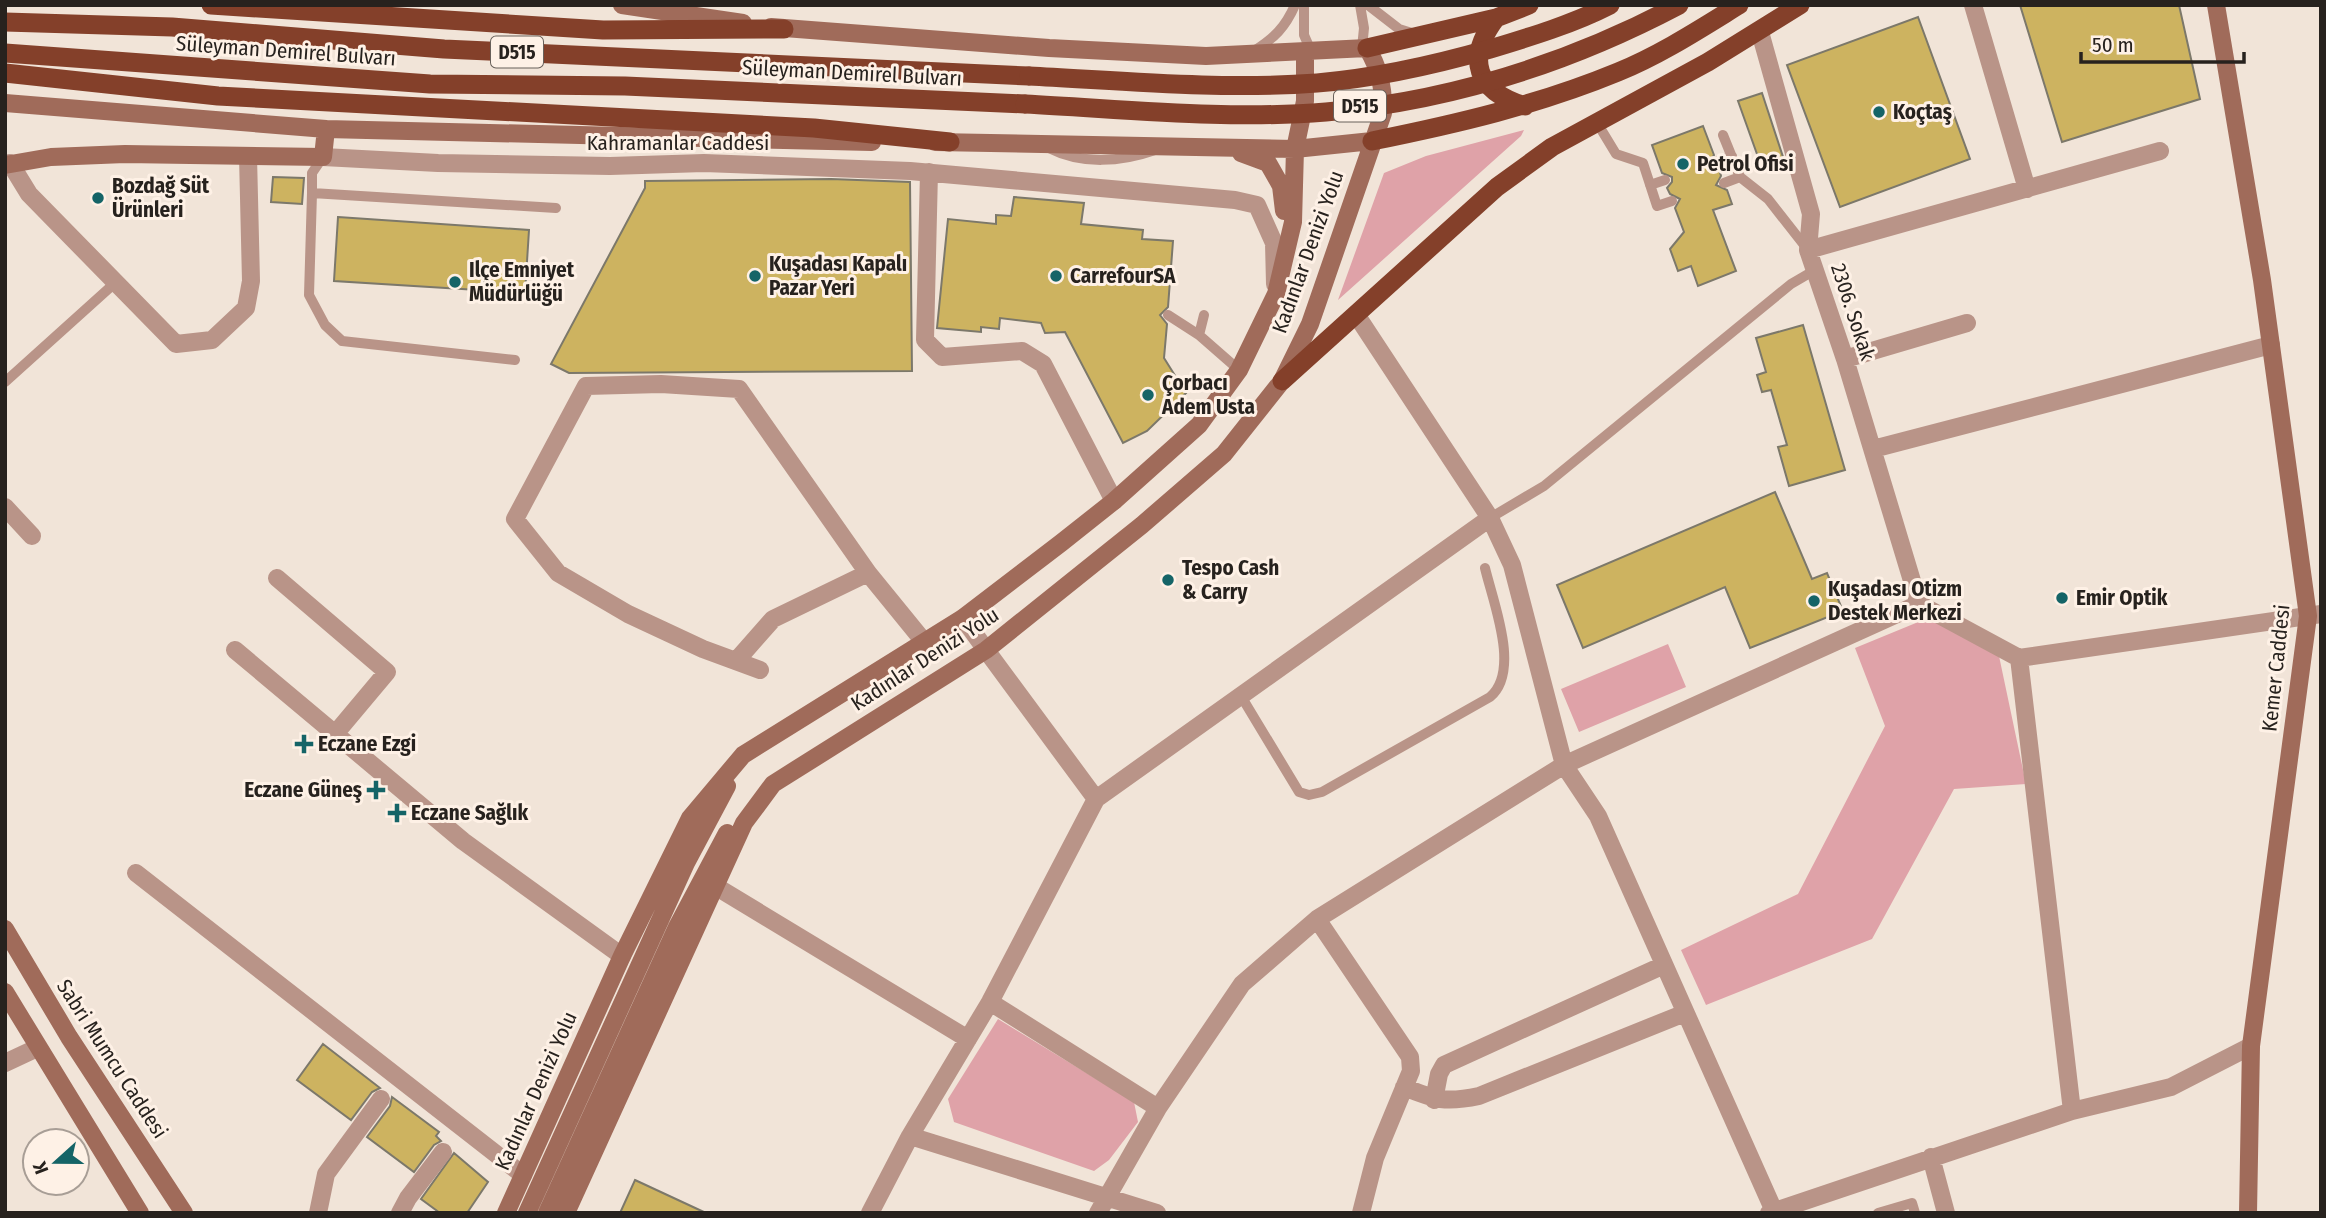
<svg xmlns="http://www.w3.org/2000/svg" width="2326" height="1218" viewBox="0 0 2326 1218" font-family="'Fira Sans Condensed',sans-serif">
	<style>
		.green { fill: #dfa2a8 }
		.building { fill: #cdb360; stroke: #7c786a; stroke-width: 2 }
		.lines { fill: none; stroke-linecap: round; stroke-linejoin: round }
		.service { stroke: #b99488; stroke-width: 10 }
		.minor { stroke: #b99488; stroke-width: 18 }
		.tertiary { stroke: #b99488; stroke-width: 18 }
		.secondary { stroke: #a06b5a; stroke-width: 18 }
		.trunk { stroke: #84402a; stroke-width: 19 }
		.trunk-bridge { stroke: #84402a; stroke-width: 19 }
		.poi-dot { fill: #156467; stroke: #fef1e6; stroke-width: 2.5 }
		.labels { text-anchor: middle; stroke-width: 6; stroke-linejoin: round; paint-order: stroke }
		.shield { fill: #fef1e6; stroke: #68605a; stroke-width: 2 }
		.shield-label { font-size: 19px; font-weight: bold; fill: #27221e }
		.street-label { font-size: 21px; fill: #27221e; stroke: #fef1e6 }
		.poi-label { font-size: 21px; font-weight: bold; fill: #27221e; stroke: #fef1e6; text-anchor: start }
	</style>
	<rect width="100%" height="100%" fill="#f1e4d8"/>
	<!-- green -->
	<path class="green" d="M1524,130l-3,6 -183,164 46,-127 42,-17z
		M1928,618l71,38 27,128 -72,5 -82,150 -166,66 -25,-55 117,-56 87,-168 -30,-78z
		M1668,644l18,43 -107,45 -18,-43z
		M998,1019l136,83 4,20 -29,38 -15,11 -140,-49 -6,-23z"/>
	<!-- building -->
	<path class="building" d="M2020,5h159l21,94 -138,43z
		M1918,17l52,142 -130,48 -53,-142z
		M1762,93l22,67 -22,8 -24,-67z
		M1703,126l11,29 -6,9 4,4 7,1 2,7 -5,9 11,5 5,14 -19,6 23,61 -38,15 -7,-20 -13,5 -8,-22 14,-17 -9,-24 5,-9 -10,-5 -3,-6 5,-6v-5l-10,-4 -10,-28z
		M273,177l31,1 -2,26 -31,-2z
		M831,179l79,3 2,189 -343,2 -18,-9 94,-176v-7z
		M1014,197l70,6 -3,21 62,6 -1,9 31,2 -5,66 -8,8 7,9 -3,34 22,35 -39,38 -24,12 -58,-111 -20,1 -4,-10 -41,-5 -1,11 -18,-2v5l-44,-4 11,-109 48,5v-9l15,1z
		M338,217l191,13 -4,63 -191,-12z
		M1803,325l42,145 -56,16 -11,-39 9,-2 -16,-55 -9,2 -5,-17 9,-3 -10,-34z
		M1775,492l37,87 15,-6 16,38 -93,37 -25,-61 -142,61 -26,-63z
		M323,1044l57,44 -8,4 -21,28 -54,-40z
		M392,1097l47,35 -3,4 5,5 -7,4 -20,27 -47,-35 23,-31z
		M454,1153l34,29 -21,31h-27l-19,-14z
		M635,1180l71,33h-86z"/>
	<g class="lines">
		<!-- service -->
		<path class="service" d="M1304,5v30l7,16
			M1360,5l4,23 -2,20
			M1368,5l31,24 16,5
			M1254,51c20,-13 31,-23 41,-46
			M1596,121l20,33 27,9 14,43 15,-5
			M1723,135l17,42 28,22 40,51
			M1049,148c33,17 72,14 106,2
			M323,157l-11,16v20l244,15
			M1716,162l16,-6
			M1724,183l16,-6
			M1650,185l15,-5
			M312,193l-3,102 16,30 17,16 173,19
			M1168,315l31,20 40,35
			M1199,335l5,-20
			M5,382l111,-100
			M1490,518l54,-32 247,-202 24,-14
			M1241,696l58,96 10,3 13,-3 168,-95c31,-26 3,-95 -5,-129
			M1878,1213l34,-10 3,10"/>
		<!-- minor -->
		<path class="minor" d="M1973,5l54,184
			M1760,32l51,182 -3,36 37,109 74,245
			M323,157l115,6 172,3 94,-3 206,8 325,29 22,5 17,38 1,41
			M10,163l19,31 147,150 36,-4 34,-32 5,-27 -3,-125
			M929,172l-4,168 17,17 80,-6 21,13 71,137
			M1808,250l352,-99
			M1357,316l133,202 22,47 52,200 34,51 176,395
			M1845,359l122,-36
			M1873,449l398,-104
			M5,507l27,29
			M277,578l110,94 -52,62
			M235,650l228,191 159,115
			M2019,658l53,453
			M736,661l37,-42 95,-46
			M760,670l-57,-21 -75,-35 -70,-41 -43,-54 71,-133 75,-2 78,5 129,184 57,70
			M1096,799l394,-281
			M136,873l387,302
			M715,886l253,153
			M1317,919l93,138 1,14 -36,87 -14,55
			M990,1002l168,106
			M5,1063l32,-15
			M1404,1087c31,13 42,16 75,9l206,-83
			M1434,1100l5,-26 5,-9 220,-100
			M910,1136l247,77
			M1931,1157l15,56
			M318,1213l8,-39 55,-75
			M400,1213l8,-15 35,-46
			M870,1213l40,-77 80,-134 106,-203 -110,-149
			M1098,1213l60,-105 84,-124 75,-65 247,-154 355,-161 100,54 302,-44
			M1769,1213l303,-102 99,-24 80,-41"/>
		<!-- tertiary -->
		<path class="tertiary" d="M963,618l23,32"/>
		<!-- secondary -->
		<path class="secondary" d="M622,5l121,18
			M2216,5l46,275 46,336 -57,430 -3,167
			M5,103l321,26 546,13
			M935,142l360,7 77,-8
			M1241,153l27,10 13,23 3,25
			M5,165l46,-8 74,-3 198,3 3,-28
			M5,929l64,108 115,176
			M5,992l135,221
			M506,1213l116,-257 68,-138 53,-63 220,-137 98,-75 53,-42 85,-76 40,-55 37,-76 17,-72 2,-73 10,-48v-49
			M527,1213l159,-350 41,-77
			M547,1213l130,-286 50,-94
			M566,1213l178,-390 29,-39 213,-134 156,-125 82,-71 58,-73 28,-57 73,-211c1,-24 -3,-44 -16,-65l-161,8 -157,-8 -278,-21"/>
		<!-- trunk -->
		<path class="trunk" d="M211,5l392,25 181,-1
			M1496,18c-31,41 -20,73 29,88
			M5,22l167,5 272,22 585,27
			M1367,48l129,-30 33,-13
			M5,53l425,31 195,2 400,18
			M5,73l213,23 596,32 136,14
			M1372,141c84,-17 166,-36 246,-69 42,-17 82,-43 121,-67
			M1282,381l215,-194 55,-40 156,-85 92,-57"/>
		<!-- trunk-bridge -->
		<path class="trunk-bridge" d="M1029,76c96,5 192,14 288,7 59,-5 117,-18 173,-34 40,-12 83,-25 120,-44
			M1025,104c99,5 202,16 301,8 124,-11 243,-49 353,-107"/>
	</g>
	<!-- markers -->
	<g class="poi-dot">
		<circle cx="1879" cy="112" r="7"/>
		<circle cx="1683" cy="164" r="7"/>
		<circle cx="98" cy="198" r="7"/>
		<circle cx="755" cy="276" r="7"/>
		<circle cx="1056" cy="276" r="7"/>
		<circle cx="455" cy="282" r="7"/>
		<circle cx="1148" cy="395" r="7"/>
		<circle cx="1168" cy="580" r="7"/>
		<circle cx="2062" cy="598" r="7"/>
		<circle cx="1814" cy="601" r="7"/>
		<path d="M300.5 733.5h7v7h7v7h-7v7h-7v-7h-7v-7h7z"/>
		<path d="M372.5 779.5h7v7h7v7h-7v7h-7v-7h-7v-7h7z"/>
		<path d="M393.5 802.5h7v7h7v7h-7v7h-7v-7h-7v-7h7z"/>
	</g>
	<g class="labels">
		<!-- shield labels -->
		<g class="shield">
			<rect x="491" y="36.5" width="52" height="31" rx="5"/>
			<rect x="1334" y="90.5" width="52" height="31" rx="5"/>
		</g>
		<g class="shield-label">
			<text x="517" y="59">D515</text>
			<text x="1360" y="113">D515</text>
		</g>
		<!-- street labels -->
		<g class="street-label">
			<text transform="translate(286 51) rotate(4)" y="7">Süleyman Demirel Bulvarı</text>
			<text transform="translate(852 73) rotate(3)" y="7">Süleyman Demirel Bulvarı</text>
			<text x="678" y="150">Kahramanlar Caddesi</text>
			<text transform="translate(1308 252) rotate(-70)" y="7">Kadınlar Denizi Yolu</text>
			<text transform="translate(1853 312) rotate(72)" y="7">2306. Sokak</text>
			<text transform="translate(925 659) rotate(-33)" y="7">Kadınlar Denizi Yolu</text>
			<text transform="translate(2276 668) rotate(-84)" y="7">Kemer Caddesi</text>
			<text transform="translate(112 1059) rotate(57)" y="7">Sabri Mumcu Caddesi</text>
			<text transform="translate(536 1091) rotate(-66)" y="7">Kadınlar Denizi Yolu</text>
		</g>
		<!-- poi labels -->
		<g class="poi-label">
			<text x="1893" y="119">Koçtaş</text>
			<text x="1697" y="171">Petrol Ofisi</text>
			<text x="112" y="193">Bozdağ Süt<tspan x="112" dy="24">Ürünleri</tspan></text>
			<text x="769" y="271">Kuşadası Kapalı<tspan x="769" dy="24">Pazar Yeri</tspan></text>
			<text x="469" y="277">Ilçe Emniyet<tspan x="469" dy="24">Müdürlüğü</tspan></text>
			<text x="1070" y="283">CarrefourSA</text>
			<text x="1162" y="390">Çorbacı<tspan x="1162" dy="24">Adem Usta</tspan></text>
			<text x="1182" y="575">Tespo Cash<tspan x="1182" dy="24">&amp; Carry</tspan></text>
			<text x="1828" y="596">Kuşadası Otizm<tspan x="1828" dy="24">Destek Merkezi</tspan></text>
			<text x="2076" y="605">Emir Optik</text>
			<text x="318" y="751">Eczane Ezgi</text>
			<text x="362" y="797" text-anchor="end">Eczane Güneş</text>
			<text x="411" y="820">Eczane Sağlık</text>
		</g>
	</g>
	<!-- border -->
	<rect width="2326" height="1218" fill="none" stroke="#27221e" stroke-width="14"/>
	<!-- north arrow -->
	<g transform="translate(56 1162) rotate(249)"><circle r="33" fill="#fef1e6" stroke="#a89e96" stroke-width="2"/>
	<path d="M0-5L12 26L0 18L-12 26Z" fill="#156467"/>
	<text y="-10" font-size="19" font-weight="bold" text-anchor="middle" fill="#27221e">K</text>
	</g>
	<!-- scale -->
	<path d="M2081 52v10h163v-10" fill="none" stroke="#27221e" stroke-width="3.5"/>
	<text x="2092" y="52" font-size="21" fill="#27221e" stroke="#fef1e6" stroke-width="5" paint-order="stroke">50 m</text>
</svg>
